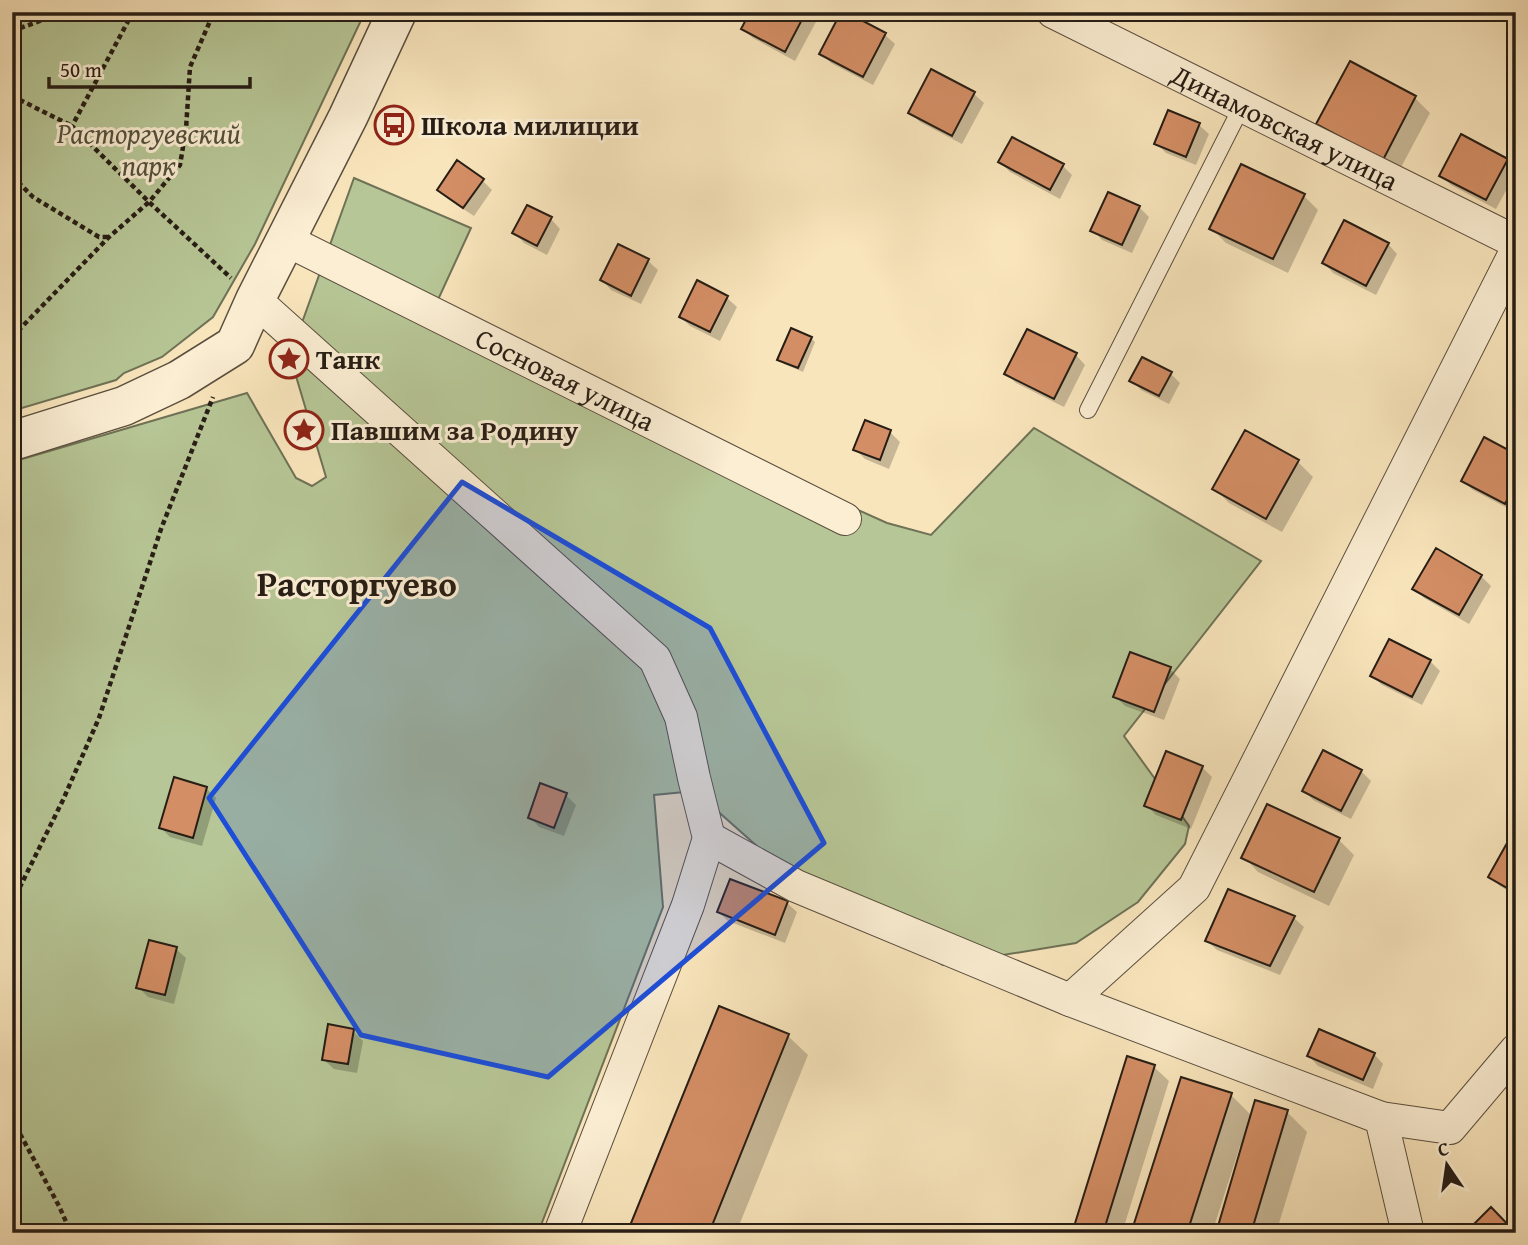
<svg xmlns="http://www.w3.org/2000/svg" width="1528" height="1245" viewBox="0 0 1528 1245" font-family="'Gentium Book Plus',serif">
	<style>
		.green { fill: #b7c696; stroke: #6e7256; stroke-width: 2 }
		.shadow { fill: #0003 }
		.building { fill: #d48e65; stroke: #261d15; stroke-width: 2 }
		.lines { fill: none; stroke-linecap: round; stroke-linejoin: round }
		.service-casing { stroke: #5b4f3f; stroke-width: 18 }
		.minor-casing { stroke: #5b4f3f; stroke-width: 34 }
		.tertiary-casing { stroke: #5b4f3f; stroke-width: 41 }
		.path { stroke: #261d15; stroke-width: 4.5; stroke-dasharray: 5 3.5; stroke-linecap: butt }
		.service { stroke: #fbeed3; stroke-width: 16 }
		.minor { stroke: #fbeed3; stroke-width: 32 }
		.tertiary { stroke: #fbeed3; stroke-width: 38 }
		.marked { fill: #1d4ed8; fill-opacity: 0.2; stroke: #1d4ed8; stroke-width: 5; stroke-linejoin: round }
		.labels { text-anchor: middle; stroke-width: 6; stroke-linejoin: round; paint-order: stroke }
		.poi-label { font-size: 28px; font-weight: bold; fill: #261d15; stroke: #fbeed3; text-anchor: start }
		.street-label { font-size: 28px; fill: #261d15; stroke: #fbeed3 }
		.park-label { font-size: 28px; font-style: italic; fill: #52503c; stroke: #fbeed3 }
		.district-label { font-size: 35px; font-weight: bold; fill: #261d15; stroke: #fbeed3 }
	</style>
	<rect width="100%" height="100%" fill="#f9e5bc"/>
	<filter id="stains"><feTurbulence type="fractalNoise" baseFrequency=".00286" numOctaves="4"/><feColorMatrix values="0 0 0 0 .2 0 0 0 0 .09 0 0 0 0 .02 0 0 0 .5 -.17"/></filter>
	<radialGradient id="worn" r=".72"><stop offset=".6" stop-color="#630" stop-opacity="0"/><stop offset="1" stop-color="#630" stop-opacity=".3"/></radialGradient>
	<!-- green -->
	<path class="green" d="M12,12h353l-110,232 -42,73 -51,40 -38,16 -8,7 -104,31z
		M354,178l117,50 -41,89 457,206 44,12 103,-107 227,133 -137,175 65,90 -4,18 -47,58 -62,41 -133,22 -148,-85 -100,-89 -41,4 9,112 -125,326h-526v-771l235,-69 49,85 16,8 14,-9 -36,-121z"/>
	<!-- shadow -->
	<path class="shadow" d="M752,12h57l8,8 -22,41 -42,-23 -10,-9z
		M1229,12h11l-3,5z
		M885,35l10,9 -22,41 -42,-22 -10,-10z
		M974,94l10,9 -22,41 -42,-22 -10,-9z
		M1415,98l15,15 -32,60 -65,-35 -14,-14z
		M1169,112l30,13 10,9 -13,31 -30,-12 -10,-10z
		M1507,160l9,8v4l-20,37 -45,-24 -10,-10z
		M1000,162l63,4 9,9 -12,24 -50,-27z
		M482,180l10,10 -18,26 -26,-17 -9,-10z
		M1304,196l14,14 -30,63 -62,-30 -15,-15z
		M1139,207l10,10 -17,36 -30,-13 -9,-10z
		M551,219l9,10 -13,26 -23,-12 -9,-10z
		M1388,244l9,10 -21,41 -43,-22 -9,-10z
		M619,246l29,15 10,9 -17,34 -30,-14 -9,-10z
		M698,283l29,15 10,9 -17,34 -30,-15 -9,-9z
		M811,338l4,4 -12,30 -19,-8 -4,-5z
		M1076,355l9,10 -21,42 -48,-24 -10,-9z
		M1171,374l9,9 -11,21 -28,-14 -9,-10z
		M866,422l24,10 10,10 -11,27 -24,-10 -10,-10z
		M1246,433l52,29 15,15 -31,55 -53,-29 -14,-14z
		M1516,456l-1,56 -42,-22 -10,-9z
		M1437,550l44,26 10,10 -22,38 -45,-26 -9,-10z
		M1430,661l10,10 -18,34 -40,-20 -10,-9z
		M1170,669l10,10 -16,41 -39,-14 -10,-10z
		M1202,767l10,10 -21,52 -35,-14 -10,-10z
		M1361,771l10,10 -20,38 -38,-19 -9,-10z
		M206,788l10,10 -14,48 -32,-9 -9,-9z
		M566,795l10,10 -12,31 -25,-9 -9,-10z
		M1268,806l71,34 15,15 -25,51 -71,-34 -14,-15z
		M1516,841v55l-16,-10 -10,-9z
		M787,903l10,9 -12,31 -57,-22 -9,-9z
		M1294,918l10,9 -24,48 -63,-25 -10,-9z
		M176,949l10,9 -12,46 -26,-7 -10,-10z
		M720,1008l68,28 20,19 -72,178h-107z
		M353,1031l10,10 -6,32 -23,-4 -10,-9z
		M1374,1054l9,10 -10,25 -55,-23 -9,-10z
		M1154,1067l15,14 -47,152h-48z
		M1231,1095l21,21 35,-4 20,20 -31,101h-59l26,-86 -3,-1 -28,87h-79z"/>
	<!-- building -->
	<path class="building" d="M750,12h56l-21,40 -44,-23z
		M841,12h5l40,21 -23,44 -44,-23z
		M1350,61l66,35 -33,64 -67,-36z
		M931,69l44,23 -23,44 -44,-23z
		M1168,110l32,13 -14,34 -32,-13z
		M1461,134l47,25 -22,41 -47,-24z
		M1012,137l52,27 -14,26 -52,-28z
		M457,160l27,19 -21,29 -26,-18z
		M1241,164l64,30 -32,65 -64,-30z
		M1108,192l32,14 -18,39 -32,-14z
		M527,205l25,12 -15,29 -25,-13z
		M1344,220l45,23 -23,43 -44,-23z
		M618,244l31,15 -18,37 -31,-16z
		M697,280l31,16 -18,36 -31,-15z
		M791,328l21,9 -14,31 -21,-8z
		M1027,329l50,24 -23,46 -50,-25z
		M1516,351v19l-7,-3z
		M1142,357l30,15 -13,24 -30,-15z
		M865,420l26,10 -11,30 -27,-10z
		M1245,430l54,30 -33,59 -54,-30z
		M1484,437l32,17v29l-11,21 -44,-23z
		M1436,548l46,27 -23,40 -47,-26z
		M1389,639l42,21 -19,37 -42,-21z
		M1130,652l41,15 -17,45 -41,-15z
		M1323,750l39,20 -21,41 -39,-20z
		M1166,751l37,15 -22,54 -37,-14z
		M174,777l33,10 -14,51 -34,-10z
		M540,783l27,10 -13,35 -26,-10z
		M1267,804l73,34 -26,54 -73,-34z
		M1511,836l5,3v54l-28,-16z
		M730,879l58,22 -13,34 -58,-23z
		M1228,889l67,27 -25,50 -65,-25z
		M149,940l28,7 -12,48 -29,-7z
		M719,1006l70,28 -80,199h-82z
		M328,1024l26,5 -6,35 -26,-4z
		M1319,1029l56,24 -12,27 -56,-24z
		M1127,1056l28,9 -52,168h-31z
		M1181,1077l51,16 -45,140h-56z
		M1255,1100l33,10 -37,123h-35z
		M1491,1207l25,26h-51z"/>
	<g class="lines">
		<defs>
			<path id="service" d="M1088,410l154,-304"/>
			<g id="minor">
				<path id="s1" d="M1053,12l463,230"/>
				<path id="s2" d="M286,240l559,279"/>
				<path d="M255,300l400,359 26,58 13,61 15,60 -21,67 -128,328"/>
				<path d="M709,838l87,48 274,114 311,118 69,10 66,-78"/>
				<path d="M1070,1000l124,-112 322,-637"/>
				<path d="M1381,1118l27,115"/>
			</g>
			<path id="tertiary" d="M12,441l112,-35 55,-26 56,-35 20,-45 93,-183 49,-105"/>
		</defs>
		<!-- service casing -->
		<use href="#service" class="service-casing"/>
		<!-- minor casing -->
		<use href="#minor" class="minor-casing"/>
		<!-- tertiary casing -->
		<use href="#tertiary" class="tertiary-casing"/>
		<!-- path -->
		<path class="path" d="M133,12l-61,114 77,76 82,76
			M12,31l42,-15 16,-4
			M12,96l60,30
			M12,176l21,21 66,40h10
			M12,337l97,-100 40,-35 31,-37 6,-36 4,-62 24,-55
			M12,903l51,-103 36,-82 62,-189 52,-132
			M12,1119l47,87 12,27"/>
		<!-- service -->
		<use href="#service" class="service"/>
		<!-- minor -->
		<use href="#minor" class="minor"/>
		<!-- tertiary -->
		<use href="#tertiary" class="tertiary"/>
	</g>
	<!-- marked area -->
	<path class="marked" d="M462,482l248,146 114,215 -276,234 -187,-42 -152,-237z"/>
	<!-- icons -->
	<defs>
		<symbol id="bus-ring" viewBox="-11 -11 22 22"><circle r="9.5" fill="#fbeed3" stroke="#8f2418" stroke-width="1.5"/><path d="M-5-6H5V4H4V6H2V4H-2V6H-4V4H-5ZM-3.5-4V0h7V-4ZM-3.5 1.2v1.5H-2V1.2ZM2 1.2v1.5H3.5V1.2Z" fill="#8f2418"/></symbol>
		<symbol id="sight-ring" viewBox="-11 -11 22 22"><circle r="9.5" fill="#fbeed3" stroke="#8f2418" stroke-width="1.5"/><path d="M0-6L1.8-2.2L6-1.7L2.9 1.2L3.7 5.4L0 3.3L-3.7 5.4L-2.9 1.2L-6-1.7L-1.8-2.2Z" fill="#8f2418"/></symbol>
	</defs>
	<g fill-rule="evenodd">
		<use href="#bus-ring" x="372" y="103" width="44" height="44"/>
		<use href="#sight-ring" x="267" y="337" width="44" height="44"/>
		<use href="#sight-ring" x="282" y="408" width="44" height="44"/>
	</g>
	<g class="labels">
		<!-- poi labels -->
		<g class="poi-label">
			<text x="421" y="135">Школа милиции</text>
			<text x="316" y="369">Танк</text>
			<text x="331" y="440">Павшим за Родину</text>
		</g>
		<!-- street labels -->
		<g class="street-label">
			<text dy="10" stroke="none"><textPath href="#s1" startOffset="259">Динамовская улица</textPath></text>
			<text dy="10" stroke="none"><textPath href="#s2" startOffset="312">Сосновая улица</textPath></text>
		</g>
		<!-- park labels -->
		<g class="park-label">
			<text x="149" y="143">Расторгуевский<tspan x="149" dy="32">парк</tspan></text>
		</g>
		<!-- district labels -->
		<g class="district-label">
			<text x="357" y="596">Расторгуево</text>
		</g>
	</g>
	<!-- margin -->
	<rect width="1528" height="1245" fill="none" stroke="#f9e5bc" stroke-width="42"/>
	<rect x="14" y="14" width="1500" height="1217" fill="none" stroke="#261d15" stroke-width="3.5"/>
	<rect x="21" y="21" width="1486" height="1203" fill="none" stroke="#261d15" stroke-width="2"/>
	<!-- north arrow -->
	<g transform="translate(1447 1165) rotate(347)" stroke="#fbeed3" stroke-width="5" paint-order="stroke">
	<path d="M0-5L12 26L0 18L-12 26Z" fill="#261d15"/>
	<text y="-10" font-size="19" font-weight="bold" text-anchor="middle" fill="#261d15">С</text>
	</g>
	<!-- scale -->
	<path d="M49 77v10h201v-10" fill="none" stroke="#261d15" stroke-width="3.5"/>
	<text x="60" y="77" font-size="21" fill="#261d15" stroke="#fbeed3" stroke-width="5" paint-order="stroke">50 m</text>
	<rect width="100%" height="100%" filter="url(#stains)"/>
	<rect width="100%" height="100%" fill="url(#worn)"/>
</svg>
